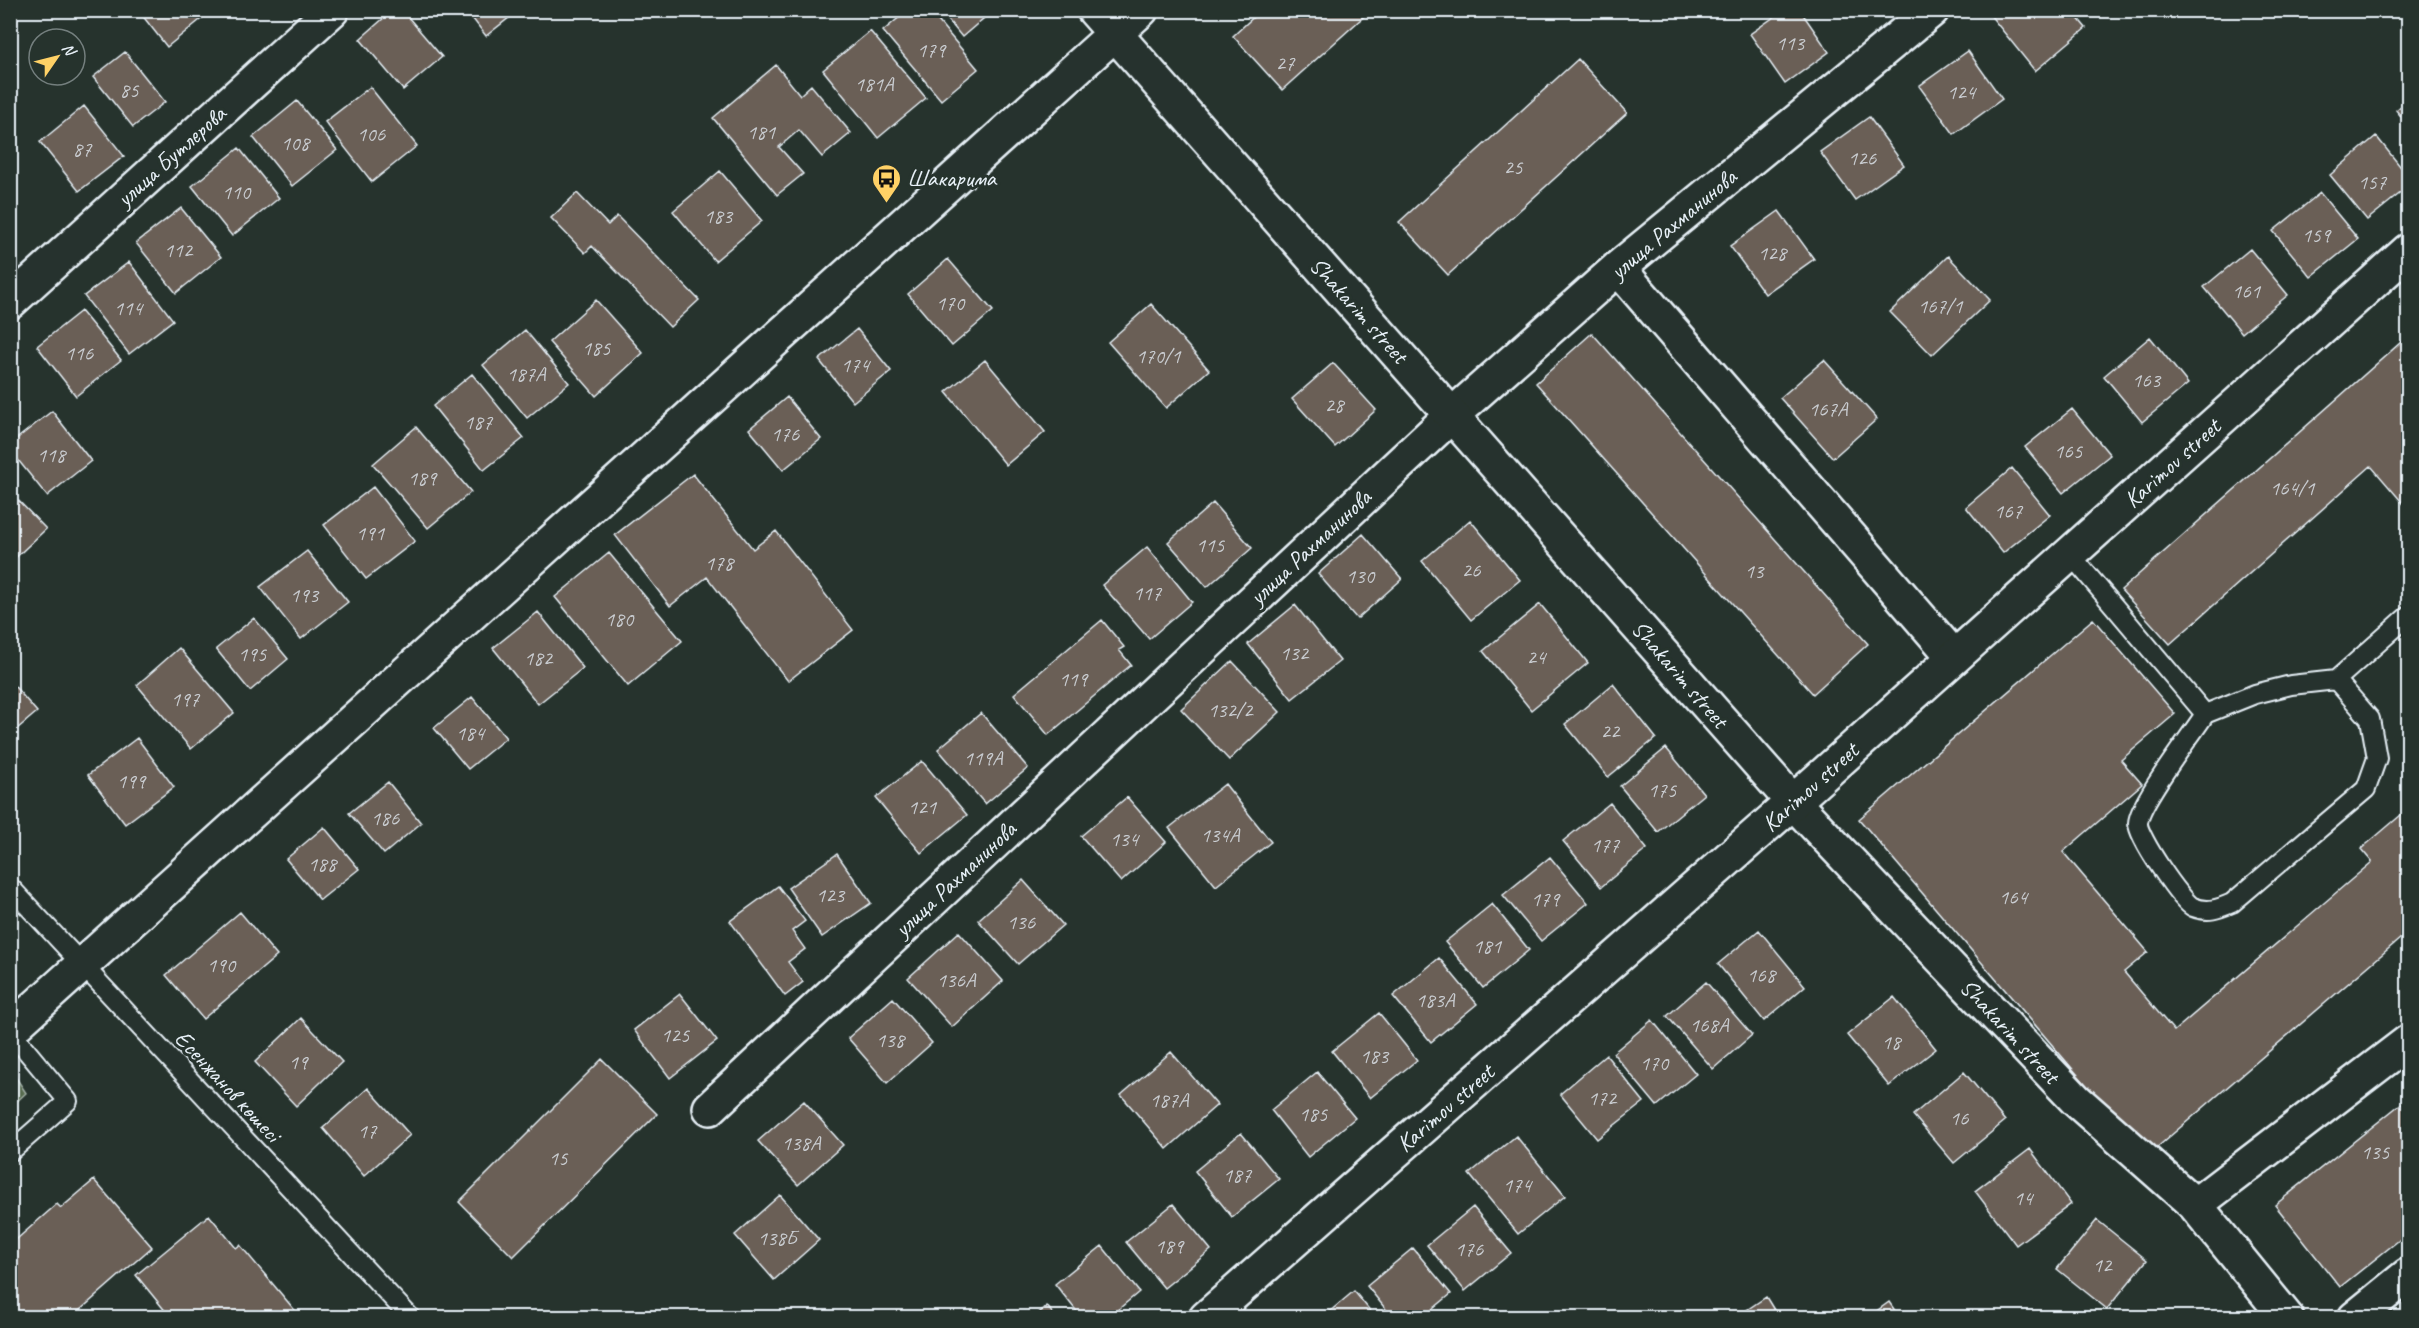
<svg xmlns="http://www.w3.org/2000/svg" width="2419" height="1328" viewBox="0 0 2419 1328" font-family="Caveat,sans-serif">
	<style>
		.green { fill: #586c4f; stroke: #a0aea4; stroke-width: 1.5 }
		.building { fill: #6b5f56; stroke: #e8f1f8; stroke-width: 1.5 }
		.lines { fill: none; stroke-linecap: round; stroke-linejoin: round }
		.lane-casing { stroke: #e8f1f8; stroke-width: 22 }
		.street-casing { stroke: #e8f1f8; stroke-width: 38 }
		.secondary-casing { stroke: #e8f1f8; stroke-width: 38 }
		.lane { stroke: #26332d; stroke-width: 18 }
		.street { stroke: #26332d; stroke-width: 33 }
		.secondary { stroke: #26332d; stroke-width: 33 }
		.labels { text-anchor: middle; stroke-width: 6; stroke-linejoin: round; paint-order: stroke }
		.number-label { font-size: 21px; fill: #c9ccd0 }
		.street-label { font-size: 24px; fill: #e8f1f8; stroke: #26332d }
		.poi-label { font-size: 24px; fill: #e8f1f8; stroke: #26332d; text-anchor: start }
	</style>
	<rect width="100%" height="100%" fill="#26332d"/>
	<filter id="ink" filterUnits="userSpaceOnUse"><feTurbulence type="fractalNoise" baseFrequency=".0167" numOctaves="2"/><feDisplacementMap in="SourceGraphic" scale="12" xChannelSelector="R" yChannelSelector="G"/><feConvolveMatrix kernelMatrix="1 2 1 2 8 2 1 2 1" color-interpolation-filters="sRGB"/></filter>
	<g filter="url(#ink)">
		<!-- green -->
		<path class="green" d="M11,1070l15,23 -15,14h-1z"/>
		<!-- building -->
		<path class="building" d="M138,10h72l1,1 -44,36z
			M393,10h9l40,47 -39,33 -43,-51z
			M466,10h53l-33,26z
			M908,10h21l49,59 -37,31 -58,-69z
			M940,10h50l1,2 -29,25z
			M1261,10h110l-89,80 -49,-54z
			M1784,10h16l29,42 -44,32 -35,-50z
			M1986,10h85l15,18 -51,43z
			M870,31l56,67 -48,40 -55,-68z
			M1968,51l34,48 -48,35 -35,-48z
			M125,52l40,50 -32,25 -40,-50z
			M1578,59l49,54 -179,162 -49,-53z
			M776,65l24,30 11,-10 40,48 -29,24 -23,-27 -20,17 24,27 -26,21 -64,-77z
			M370,87l47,59 -45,36 -47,-60z
			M2408,100v25l-12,-15z
			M297,101l40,49 -45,36 -39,-49z
			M84,106l40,50 -45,35 -39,-49z
			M1869,117l35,48 -49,35 -35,-48z
			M2376,136l32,40v11l-41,33 -37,-45z
			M239,148l40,50 -47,38 -40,-50z
			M720,171l42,50 -47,40 -42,-50z
			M577,193l31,32 9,-9 82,84 -29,27 -78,-81 -7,7 -34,-35z
			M2320,193l38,46 -47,38 -38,-46z
			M181,208l40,49 -45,36 -40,-50z
			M1779,211l35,48 -49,35 -35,-48z
			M2250,249l38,46 -46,38 -38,-46z
			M1948,256l42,44 -58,55 -42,-43z
			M948,259l45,52 -41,35 -44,-52z
			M129,262l44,58 -44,34 -45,-58z
			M596,300l47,53 -47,43 -47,-54z
			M1151,304l58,66 -43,38 -58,-66z
			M81,311l40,49 -45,36 -39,-50z
			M857,329l34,42 -38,31 -34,-42z
			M525,330l44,53 -42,35 -44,-53z
			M1592,333l276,311 -55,50 -277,-311z
			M2408,336v173l-37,-43 -201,178 -49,-54z
			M2150,337l38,47 -46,38 -38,-46z
			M985,360l60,72 -39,33 -60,-73z
			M1824,360l53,59 -44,39 -53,-60z
			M1333,363l43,47 -41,37 -43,-48z
			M472,374l52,64 -40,32 -51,-64z
			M787,397l34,42 -38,31 -34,-41z
			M2072,409l38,46 -47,38 -38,-46z
			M52,411l39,50 -44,35 -37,-46v-6z
			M416,427l55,65 -43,36 -55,-64z
			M2012,468l38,47 -47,38 -37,-46z
			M693,474l60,75 23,-18 77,99 -65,51 -81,-104 -37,29 -55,-71z
			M373,487l42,54 -49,38 -42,-54z
			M10,492l36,37 -36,34z
			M1213,503l39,45 -45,39 -39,-45z
			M1470,520l50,60 -49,40 -49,-59z
			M1363,534l39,45 -45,40 -39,-45z
			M1147,547l45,55 -43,37 -47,-54z
			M307,551l41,51 -47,37 -41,-52z
			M609,553l73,88 -54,45 -73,-89z
			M1540,604l48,59 -57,47 -48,-59z
			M1295,605l45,56 -48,38 -44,-55z
			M538,612l45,56 -45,36 -45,-56z
			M254,618l34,41 -38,32 -34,-42z
			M2093,619l82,95 -54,46 21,24 -79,68 85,100 -24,20 50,59 198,-169 -11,-13 47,-40v123l-261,224 -288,-337z
			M1102,620l22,27 -5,3 12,15 -83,70 -34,-41z
			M179,648l55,65 -43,36 -54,-64z
			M1232,661l48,51 -51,48 -48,-51z
			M10,681l27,31 -27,23z
			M1613,684l43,54 -48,39 -43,-53z
			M472,697l34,41 -38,31 -34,-41z
			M981,713l47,55 -43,36 -47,-55z
			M137,738l37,49 -49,37 -37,-49z
			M1666,748l38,46 -46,38 -38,-46z
			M922,761l45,54 -46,38 -45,-55z
			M388,782l33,41 -37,31 -35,-41z
			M1225,784l46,58 -55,44 -47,-58z
			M1127,797l39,45 -45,40 -40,-46z
			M1610,803l37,46 -46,38 -38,-46z
			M324,827l35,42 -39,31 -34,-41z
			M837,854l34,49 -49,34 -34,-49z
			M1550,857l38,46 -47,38 -38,-46z
			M1023,880l40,45 -45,39 -40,-44z
			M778,886l27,35 -13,10 13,18 -17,13 15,20 -18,14 -55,-75z
			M1492,904l37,46 -46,38 -38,-46z
			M240,912l37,44 -74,63 -37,-44z
			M1759,930l46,56 -41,35 -46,-57z
			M959,932l44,49 -51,46 -44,-49z
			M1439,958l38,46 -46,38 -38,-46z
			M1706,982l46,53 -39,34 -46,-53z
			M680,994l37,47 -47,37 -36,-48z
			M1894,997l42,52 -47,37 -42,-51z
			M893,998l39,45 -45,40 -39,-45z
			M1379,1013l38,47 -47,38 -38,-47z
			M301,1018l41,44 -46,44 -41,-44z
			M1652,1020l44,54 -39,32 -44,-53z
			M1171,1052l46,53 -50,44 -46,-54z
			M1606,1055l38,47 -47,37 -37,-45z
			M602,1059l55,55 -144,143 -54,-55z
			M1317,1072l38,46 -47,39 -37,-47z
			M1964,1072l41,49 -51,42 -41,-48z
			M368,1088l42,47 -46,41 -41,-48z
			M2408,1098v135l-68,54 -65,-82z
			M804,1101l39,44 -45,40 -40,-44z
			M1241,1133l38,46 -47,38 -37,-46z
			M1516,1136l49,60 -47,38 -49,-60z
			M2030,1149l41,55 -55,41 -41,-54z
			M94,1180l58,67 -81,71h-61v-73l47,-41 4,4z
			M780,1195l39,45 -45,40 -39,-45z
			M1173,1204l38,46 -47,38 -38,-46z
			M1473,1207l38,46 -46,38 -38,-46z
			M209,1215l27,33 4,-3 58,69 -4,4h-123l-35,-43z
			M2097,1220l50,40 -40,49 -50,-40z
			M1102,1246l37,46 -31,26h-26l-27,-34z
			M1413,1248l38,46 -29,24h-29l-26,-32z
			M1354,1291l22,27h-54z
			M1766,1297l13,21h-44z
			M1889,1302l11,16h-33z
			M1047,1306l9,12h-23z"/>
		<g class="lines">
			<defs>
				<path id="lane" d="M2070,554l135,160 50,-20 36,-9 45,-5 72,-64
					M2205,714c-14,22 -66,88 -67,109 -1,13 44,79 55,84 15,6 25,2 39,-4l134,-114 11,-31 -7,-39 -34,-39
					M10,887l401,431
					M10,1031l58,70 -58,51"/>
				<path id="street" d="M1618,268l336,389
					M10,302l322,-292
					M1793,802l283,298 119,105 92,113
					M710,1108l742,-693 166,-147 314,-258
					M2195,1205l213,-163
					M2355,1318l53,-43"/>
				<path id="secondary" d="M1094,10l699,792
					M10,1030l1131,-1020
					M1206,1318l587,-516 615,-551"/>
			</defs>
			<!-- lane casing -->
			<use href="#lane" class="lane-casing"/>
			<!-- street casing -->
			<use href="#street" class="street-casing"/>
			<!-- secondary casing -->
			<use href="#secondary" class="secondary-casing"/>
			<!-- lane -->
			<use href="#lane" class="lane"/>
			<!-- street -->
			<use href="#street" class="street"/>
			<!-- secondary -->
			<use href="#secondary" class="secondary"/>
		</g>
	</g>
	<!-- icons -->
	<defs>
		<symbol id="bus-pin" viewBox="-11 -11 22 30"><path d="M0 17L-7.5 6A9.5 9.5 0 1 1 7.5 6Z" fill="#ffd166" stroke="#26332d"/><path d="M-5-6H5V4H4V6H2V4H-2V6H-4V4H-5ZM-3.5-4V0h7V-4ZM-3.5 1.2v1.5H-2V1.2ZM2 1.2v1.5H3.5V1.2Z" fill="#111"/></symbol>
	</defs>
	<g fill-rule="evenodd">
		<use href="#bus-pin" x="870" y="162" width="33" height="45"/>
	</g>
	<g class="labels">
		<!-- number labels -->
		<g class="number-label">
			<text x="1790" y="50">113</text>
			<text x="931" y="57">179</text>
			<text x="1285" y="70">27</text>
			<text x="874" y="91">181А</text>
			<text x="129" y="97">85</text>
			<text x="1961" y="99">124</text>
			<text x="761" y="139">181</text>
			<text x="371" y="141">106</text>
			<text x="295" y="150">108</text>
			<text x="82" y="156">87</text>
			<text x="1862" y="165">126</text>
			<text x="1513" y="174">25</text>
			<text x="2372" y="189">157</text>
			<text x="236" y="199">110</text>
			<text x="718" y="223">183</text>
			<text x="2316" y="242">159</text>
			<text x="178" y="257">112</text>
			<text x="1772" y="260">128</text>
			<text x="2246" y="298">161</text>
			<text x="950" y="310">170</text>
			<text x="1940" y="313">167/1</text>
			<text x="128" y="315">114</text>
			<text x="596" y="355">185</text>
			<text x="79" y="360">116</text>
			<text x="1158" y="363">170/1</text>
			<text x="855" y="372">174</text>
			<text x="526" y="381">187А</text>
			<text x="2146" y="387">163</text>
			<text x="1334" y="412">28</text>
			<text x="1828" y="416">167А</text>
			<text x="478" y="429">187</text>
			<text x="785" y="441">176</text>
			<text x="2068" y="458">165</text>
			<text x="51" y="462">118</text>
			<text x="422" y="485">189</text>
			<text x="2292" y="495">164/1</text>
			<text x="2008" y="518">167</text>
			<text x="370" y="540">191</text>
			<text x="1210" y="552">115</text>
			<text x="719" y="570">178</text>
			<text x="1471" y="577">26</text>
			<text x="1754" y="578">13</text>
			<text x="1360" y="583">130</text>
			<text x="1147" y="600">117</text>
			<text x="304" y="602">193</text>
			<text x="619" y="626">180</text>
			<text x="1294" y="660">132</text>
			<text x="252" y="661">195</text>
			<text x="1536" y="664">24</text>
			<text x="538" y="665">182</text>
			<text x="1073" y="686">119</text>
			<text x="185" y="706">197</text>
			<text x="1230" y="717">132/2</text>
			<text x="1610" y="738">22</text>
			<text x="470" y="740">184</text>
			<text x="983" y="765">119А</text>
			<text x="131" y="788">199</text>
			<text x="1662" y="797">175</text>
			<text x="922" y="814">121</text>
			<text x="385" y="825">186</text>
			<text x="1220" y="842">134А</text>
			<text x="1124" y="846">134</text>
			<text x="1605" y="852">177</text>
			<text x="322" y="871">188</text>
			<text x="830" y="902">123</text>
			<text x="2013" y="904">164</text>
			<text x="1545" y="906">179</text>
			<text x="1021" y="929">136</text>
			<text x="1487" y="953">181</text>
			<text x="221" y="972">190</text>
			<text x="1761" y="982">168</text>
			<text x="956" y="987">136А</text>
			<text x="1435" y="1007">183А</text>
			<text x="1709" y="1032">168А</text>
			<text x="675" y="1042">125</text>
			<text x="890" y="1047">138</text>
			<text x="1891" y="1049">18</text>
			<text x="1374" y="1063">183</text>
			<text x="298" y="1069">19</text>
			<text x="1654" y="1070">170</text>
			<text x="1602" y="1105">172</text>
			<text x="1169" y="1107">187А</text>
			<text x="1313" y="1121">185</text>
			<text x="1959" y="1125">16</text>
			<text x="367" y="1138">17</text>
			<text x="801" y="1150">138А</text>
			<text x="2375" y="1159">135</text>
			<text x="558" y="1165">15</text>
			<text x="1237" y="1182">187</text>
			<text x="1517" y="1192">174</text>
			<text x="2023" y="1205">14</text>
			<text x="777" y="1245">138Б</text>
			<text x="1169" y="1253">189</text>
			<text x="1469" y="1256">176</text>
			<text x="2102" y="1272">12</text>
		</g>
		<!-- street labels -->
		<g class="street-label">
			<text transform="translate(171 156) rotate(-42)" y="8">улица Бутлерова</text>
			<text transform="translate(1673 224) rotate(-40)" y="8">улица Рахманинова</text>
			<text transform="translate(1359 310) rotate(48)" y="8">Shakarim street</text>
			<text transform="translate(2172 463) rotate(-42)" y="8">Karimov street</text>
			<text transform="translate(1310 547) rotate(-43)" y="8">улица Рахманинова</text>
			<text transform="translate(1680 674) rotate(49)" y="8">Shakarim street</text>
			<text transform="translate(1810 787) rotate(-42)" y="8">Karimov street</text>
			<text transform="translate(955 879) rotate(-43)" y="8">улица Рахманинова</text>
			<text transform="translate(2010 1031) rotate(47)" y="8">Shakarim street</text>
			<text transform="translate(228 1086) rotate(47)" y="8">Есенжанов көшесі</text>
			<text transform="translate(1445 1108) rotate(-41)" y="8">Karimov street</text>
		</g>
		<!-- poi labels -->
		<g class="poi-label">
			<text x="907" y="186">Шакарима</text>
		</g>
	</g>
	<!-- margin -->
	<rect width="2419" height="1328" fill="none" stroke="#26332d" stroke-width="36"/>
	<rect x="18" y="18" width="2383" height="1292" fill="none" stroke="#e8f1f8" stroke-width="2" filter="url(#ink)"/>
	<!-- north arrow -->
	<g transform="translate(57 57) rotate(55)"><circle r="28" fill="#26332d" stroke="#747f7e" stroke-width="1.5"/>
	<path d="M0-4.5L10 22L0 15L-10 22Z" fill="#ffd166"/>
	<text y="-9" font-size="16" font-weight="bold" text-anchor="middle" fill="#e8f1f8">N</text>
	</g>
</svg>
